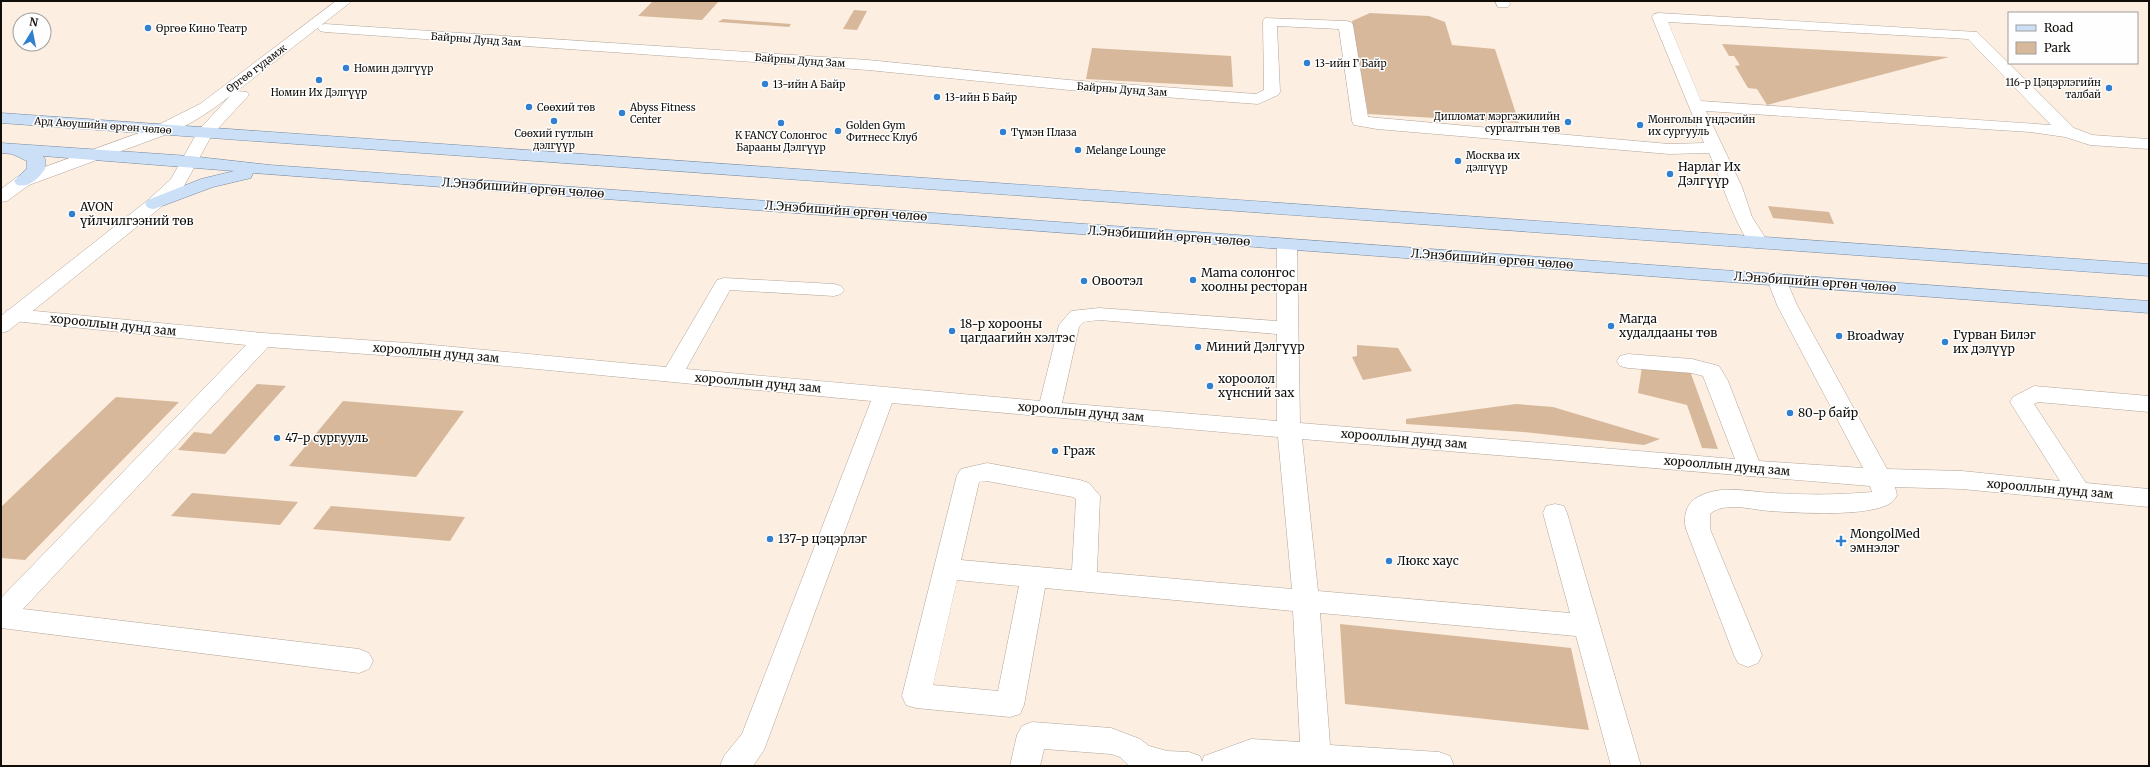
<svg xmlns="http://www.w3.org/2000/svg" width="2150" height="767" viewBox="0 0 2150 767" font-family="Merriweather,serif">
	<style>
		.green { fill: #d8b89a }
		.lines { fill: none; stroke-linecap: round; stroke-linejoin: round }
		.minor-casing { stroke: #b2a599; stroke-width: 1 }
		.tertiary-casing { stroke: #b2a599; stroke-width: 1 }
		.secondary-casing { stroke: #b2a599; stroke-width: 1 }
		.primary-casing { stroke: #74889f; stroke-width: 1 }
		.minor { fill: #fff; fill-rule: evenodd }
		.tertiary { fill: #fff; fill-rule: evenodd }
		.secondary { fill: #fff; fill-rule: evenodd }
		.primary { fill: #cbdff7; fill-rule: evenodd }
		.poi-dot { fill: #3180d0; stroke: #fefefe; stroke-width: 1.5 }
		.labels { text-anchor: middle; stroke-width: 3; stroke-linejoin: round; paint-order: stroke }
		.far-poi-label { font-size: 10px; fill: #110d08; stroke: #fefefe; text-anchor: start }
		.far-street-label { font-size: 10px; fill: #110d08; stroke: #fefefe }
		.poi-label { font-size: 12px; fill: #110d08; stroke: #fefefe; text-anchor: start }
		.street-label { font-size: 12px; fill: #110d08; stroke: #fefefe }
	</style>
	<rect width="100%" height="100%" fill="#fceee1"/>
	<!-- green -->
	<path class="green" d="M653,1h66l-17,19 -64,-4z
		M854,10l13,1 -10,19 -14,-1z
		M1370,13l59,3 16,6 7,23 43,4 24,74 -151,-9 -16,-93z
		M723,19l68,5 -2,3 -71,-5z
		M1722,44l227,13 -182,48 -10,-16 -9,-1 -13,-22 5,-1 -6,-9h-5z
		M1092,48l139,8 2,31 -147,-8z
		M1768,206l61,6 5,12 -61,-6z
		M1357,345l41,3 14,23 -49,9 -11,-23 5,-1z
		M1642,367l48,4 28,78 -16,-1 -15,-43 -49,-12z
		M257,384l29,2 -61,68 -47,-4 16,-18 17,2z
		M116,397l63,5 -154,158 -24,-2v-51z
		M343,401l121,10 -48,66 -127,-11z
		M1516,404l37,3 107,32 -16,6 -121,-13 -117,-8v-5z
		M192,493l106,9 -18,23 -109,-9z
		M331,506l134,11 -15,24 -137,-12z
		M1340,624l231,24 18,82 -244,-26z"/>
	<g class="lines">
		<defs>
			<path id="minor" d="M1495,1h14l1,3 -2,3h-10z
				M1659,13l318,19 97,96 18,7 57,4v10l-59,-4 -25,-8 -35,-5 -324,-21 36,76 10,30 16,25 -3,4 -7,2 -7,-2c-19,-28 -28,-62 -42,-93l-40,1 -292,-25 -23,-4 -2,-4 -13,-92 -62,-3 3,66 -2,3 -20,9 -189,-14 -201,-20 -543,-38 -5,-1 -2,-3 2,-3 5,-1 543,36 201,20 187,14 8,-4 -1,-69 2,-3 81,3 5,1 2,3 15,92 301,27 35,-1 -52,-126 2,-3zM1668,22l300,17 83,86 -350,-24z
				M1287,239l7,2 3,4 3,178 435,36 -32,-83 -11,-3 -64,-5 -8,-2 -3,-5 3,-5 8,-2 64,5 27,7 9,15 31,80 104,7 -86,-163 -10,-26 3,-4 7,-2 7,2 13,30 90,164 75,2 98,10 -50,-79 3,-5 21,-11 115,10v16l-111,-10 -4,2 52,79 63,6v18l-187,-18 -67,-2 2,8c-2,4 -4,7 -8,9 -23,13 -91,9 -119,7 -17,-1 -46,-10 -60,3v15l52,126 -4,8 -10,4 -10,-4 -4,-8 -48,-126c-3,-12 0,-26 12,-32 23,-13 51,-5 75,-4 33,2 66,2 99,-1l-2,-6 -568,-47 16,152 252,22 -27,-100 3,-7 9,-2 9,2 3,7 74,253h-30l-35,-130 -256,-23 10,132 109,7 11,4 4,10h-325l-9,-9 -9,-3 -67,-5 -4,17h-30l7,-31 5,-9 10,-4 79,6 29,11 9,7 18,5 22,1 11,4 2,6 2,-6 47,-17 49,3 -7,-131 -248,-23 -21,117 -4,9 -10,3 -94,-9 -10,-3 -4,-9 55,-221 4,-6 26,-6 93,17 9,3 11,13 -3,76 195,17 -14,-152 -386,-34 -128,347 -11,16h-33l4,-10 18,-22 129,-333 -449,-43 -154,-11 -245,262 336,40 10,4 4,8 -4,8 -10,4 -358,-45v-30l245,-253 -232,-24 -7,-1 -3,-5 3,-5 7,-1 249,24 159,11 244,23 51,-87 7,-2 110,6 7,2 3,4 -3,4 -7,2 -104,-6 -44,79 354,32 19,-76 12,-14 28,-3 178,13v-76l3,-4zM1099,320l178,14v87l-215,-18 17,-76 5,-5zM987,481l86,16 3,2 -4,71 -111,-10 18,-78zM957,580l62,6 -21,105 -65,-6z"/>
			<path id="tertiary" d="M336,1h16l-115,90 10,1 2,3 -37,40h-12l-2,-4 32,-35c-14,11 -54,41 -72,37l-2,-4 2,-4 42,-21z"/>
			<path id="secondary" d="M164,124l6,1 2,4 -2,4 -141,52 -22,16 -6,1v-13l16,-12z
				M206,126l6,1 2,4 -30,55 -24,22 -152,123 -7,2v-17l147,-116 23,-21 27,-48 2,-4z"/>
			<path id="primary" d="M1,113l2148,151v12l-2148,-153z
				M1,143l189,13 80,9 1879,136v12l-1896,-140 -2,5 -38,9 -59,22 -6,-1 -3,-4 3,-4 53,-21 33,-8 -191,-15 2,3v10c-7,10 -16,19 -28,16l-3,-4 13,-13v-7l-15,-7 -11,-1z"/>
		</defs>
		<!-- minor casing -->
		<use href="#minor" class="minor-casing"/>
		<!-- tertiary casing -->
		<use href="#tertiary" class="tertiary-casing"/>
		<!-- secondary casing -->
		<use href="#secondary" class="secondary-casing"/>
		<!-- primary casing -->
		<use href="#primary" class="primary-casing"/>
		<!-- minor -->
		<use href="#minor" class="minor"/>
		<!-- tertiary -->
		<use href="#tertiary" class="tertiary"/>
		<!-- secondary -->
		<use href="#secondary" class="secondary"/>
		<!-- primary -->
		<use href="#primary" class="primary"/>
	</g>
	<!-- markers -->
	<g class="poi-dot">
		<circle cx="148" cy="28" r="4"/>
		<circle cx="1307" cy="63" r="4"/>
		<circle cx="346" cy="68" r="4"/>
		<circle cx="319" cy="80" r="4"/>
		<circle cx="765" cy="84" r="4"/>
		<circle cx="2109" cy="88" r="4"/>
		<circle cx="937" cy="97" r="4"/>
		<circle cx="529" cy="107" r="4"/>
		<circle cx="622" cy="113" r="4"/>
		<circle cx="554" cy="121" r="4"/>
		<circle cx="1568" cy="122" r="4"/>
		<circle cx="781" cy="123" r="4"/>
		<circle cx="1640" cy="125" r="4"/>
		<circle cx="838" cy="131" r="4"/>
		<circle cx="1003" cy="132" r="4"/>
		<circle cx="1078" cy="150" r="4"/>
		<circle cx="1458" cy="161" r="4"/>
		<circle cx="1670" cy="174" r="4"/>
		<circle cx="72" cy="214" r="4"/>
		<circle cx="1193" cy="280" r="4"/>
		<circle cx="1084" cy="281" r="4"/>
		<circle cx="1611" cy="326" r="4"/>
		<circle cx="952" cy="331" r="4"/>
		<circle cx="1839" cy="336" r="4"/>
		<circle cx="1945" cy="342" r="4"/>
		<circle cx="1198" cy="347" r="4"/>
		<circle cx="1210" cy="386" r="4"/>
		<circle cx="1790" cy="413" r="4"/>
		<circle cx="277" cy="438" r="4"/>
		<circle cx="1055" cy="451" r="4"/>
		<circle cx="770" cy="539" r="4"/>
		<path d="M1839 535h4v4h4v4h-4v4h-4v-4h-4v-4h4z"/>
		<circle cx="1389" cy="561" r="4"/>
	</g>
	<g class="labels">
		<!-- far-poi labels -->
		<g class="far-poi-label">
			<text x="156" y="32">Өргөө Кино Театр</text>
			<text x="1315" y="67">13-ийн Г Байр</text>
			<text x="354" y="72">Номин дэлгүүр</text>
			<text x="2101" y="86" text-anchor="end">116-р Цэцэрлэгийн<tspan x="2101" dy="12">талбай</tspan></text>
			<text x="773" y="88">13-ийн А Байр</text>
			<text x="319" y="96" text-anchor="middle">Номин Их Дэлгүүр</text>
			<text x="945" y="101">13-ийн Б Байр</text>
			<text x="537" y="111">Сөөхий төв</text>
			<text x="630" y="111">Abyss Fitness<tspan x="630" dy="12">Center</tspan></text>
			<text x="1560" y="120" text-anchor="end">Дипломат мэргэжилийн<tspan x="1560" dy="12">сургалтын төв</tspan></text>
			<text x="1648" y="123">Монголын үндэсийн<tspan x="1648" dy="12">их сургууль</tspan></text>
			<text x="846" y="129">Golden Gym<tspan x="846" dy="12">Фитнесс Клуб</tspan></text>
			<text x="1011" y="136">Түмэн Плаза</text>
			<text x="554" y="137" text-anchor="middle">Сөөхий гутлын<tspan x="554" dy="12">дэлгүүр</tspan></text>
			<text x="781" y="139" text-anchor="middle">K FANCY Солонгос<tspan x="781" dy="12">Барааны Дэлгүүр</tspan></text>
			<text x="1086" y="154">Melange Lounge</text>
			<text x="1466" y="159">Москва их<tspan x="1466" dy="12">дэлгүүр</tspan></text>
		</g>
		<!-- far-street labels -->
		<g class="far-street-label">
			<text transform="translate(476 39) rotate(4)" y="4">Байрны Дунд Зам</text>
			<text transform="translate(800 60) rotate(4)" y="4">Байрны Дунд Зам</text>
			<text transform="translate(256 68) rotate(-37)" y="4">Өргөө гудамж</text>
			<text transform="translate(1122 89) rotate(4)" y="4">Байрны Дунд Зам</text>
			<text transform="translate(103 125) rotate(4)" y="4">Ард Аюушийн өргөн чөлөө</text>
		</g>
		<!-- poi labels -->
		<g class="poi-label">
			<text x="1678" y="171">Нарлаг Их<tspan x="1678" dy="14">Дэлгүүр</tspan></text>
			<text x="80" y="211">AVON<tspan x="80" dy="14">үйлчилгээний төв</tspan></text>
			<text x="1201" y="277">Mama солонгос<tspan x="1201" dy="14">хоолны ресторан</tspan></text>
			<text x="1092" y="285">Овоотэл</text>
			<text x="1619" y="323">Магда<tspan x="1619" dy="14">худалдааны төв</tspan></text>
			<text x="960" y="328">18-р хорооны<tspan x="960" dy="14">цагдаагийн хэлтэс</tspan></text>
			<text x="1953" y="339">Гурван Билэг<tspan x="1953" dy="14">их дэлүүр</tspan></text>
			<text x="1847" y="340">Broadway</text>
			<text x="1206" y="351">Миний Дэлгүүр</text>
			<text x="1218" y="383">хороолол<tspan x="1218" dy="14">хүнсний зах</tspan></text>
			<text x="1798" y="417">80-р байр</text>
			<text x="285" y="442">47-р сургууль</text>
			<text x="1063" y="455">Граж</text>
			<text x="1850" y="538">MongolMed<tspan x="1850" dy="14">эмнэлэг</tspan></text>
			<text x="778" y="543">137-р цэцэрлэг</text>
			<text x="1397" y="565">Люкс хаус</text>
		</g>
		<!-- street labels -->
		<g class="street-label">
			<text transform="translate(523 188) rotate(4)" y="4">Л.Энэбишийн өргөн чөлөө</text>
			<text transform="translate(846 211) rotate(4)" y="4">Л.Энэбишийн өргөн чөлөө</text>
			<text transform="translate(1169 236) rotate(4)" y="4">Л.Энэбишийн өргөн чөлөө</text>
			<text transform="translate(1492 259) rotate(4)" y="4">Л.Энэбишийн өргөн чөлөө</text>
			<text transform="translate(1815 282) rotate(4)" y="4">Л.Энэбишийн өргөн чөлөө</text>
			<text transform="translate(113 325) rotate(6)" y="4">хорооллын дунд зам</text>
			<text transform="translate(436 353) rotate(5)" y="4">хорооллын дунд зам</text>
			<text transform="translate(758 383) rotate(5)" y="4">хорооллын дунд зам</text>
			<text transform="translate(1081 412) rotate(5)" y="4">хорооллын дунд зам</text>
			<text transform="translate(1404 439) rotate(5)" y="4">хорооллын дунд зам</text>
			<text transform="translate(1727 466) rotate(5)" y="4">хорооллын дунд зам</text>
			<text transform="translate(2050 489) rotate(5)" y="4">хорооллын дунд зам</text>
		</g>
	</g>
	<!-- border -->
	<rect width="2150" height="767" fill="none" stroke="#110d08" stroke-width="4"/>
	<!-- legend -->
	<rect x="2008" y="12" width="130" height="52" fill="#fefefe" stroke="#9f9e9c"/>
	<rect x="2016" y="25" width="20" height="6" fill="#cbdff7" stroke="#9f9e9c"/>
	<text x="2044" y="32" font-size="12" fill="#110d08">Road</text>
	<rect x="2016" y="42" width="20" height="12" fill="#d8b89a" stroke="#9f9e9c"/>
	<text x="2044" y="52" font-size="12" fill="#110d08">Park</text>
	<!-- north arrow -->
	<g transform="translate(32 32) rotate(10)"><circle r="19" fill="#fefefe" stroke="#9f9e9c"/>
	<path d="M0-3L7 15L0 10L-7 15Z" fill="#3180d0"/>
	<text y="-6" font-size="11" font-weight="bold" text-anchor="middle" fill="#110d08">N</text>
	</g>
</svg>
